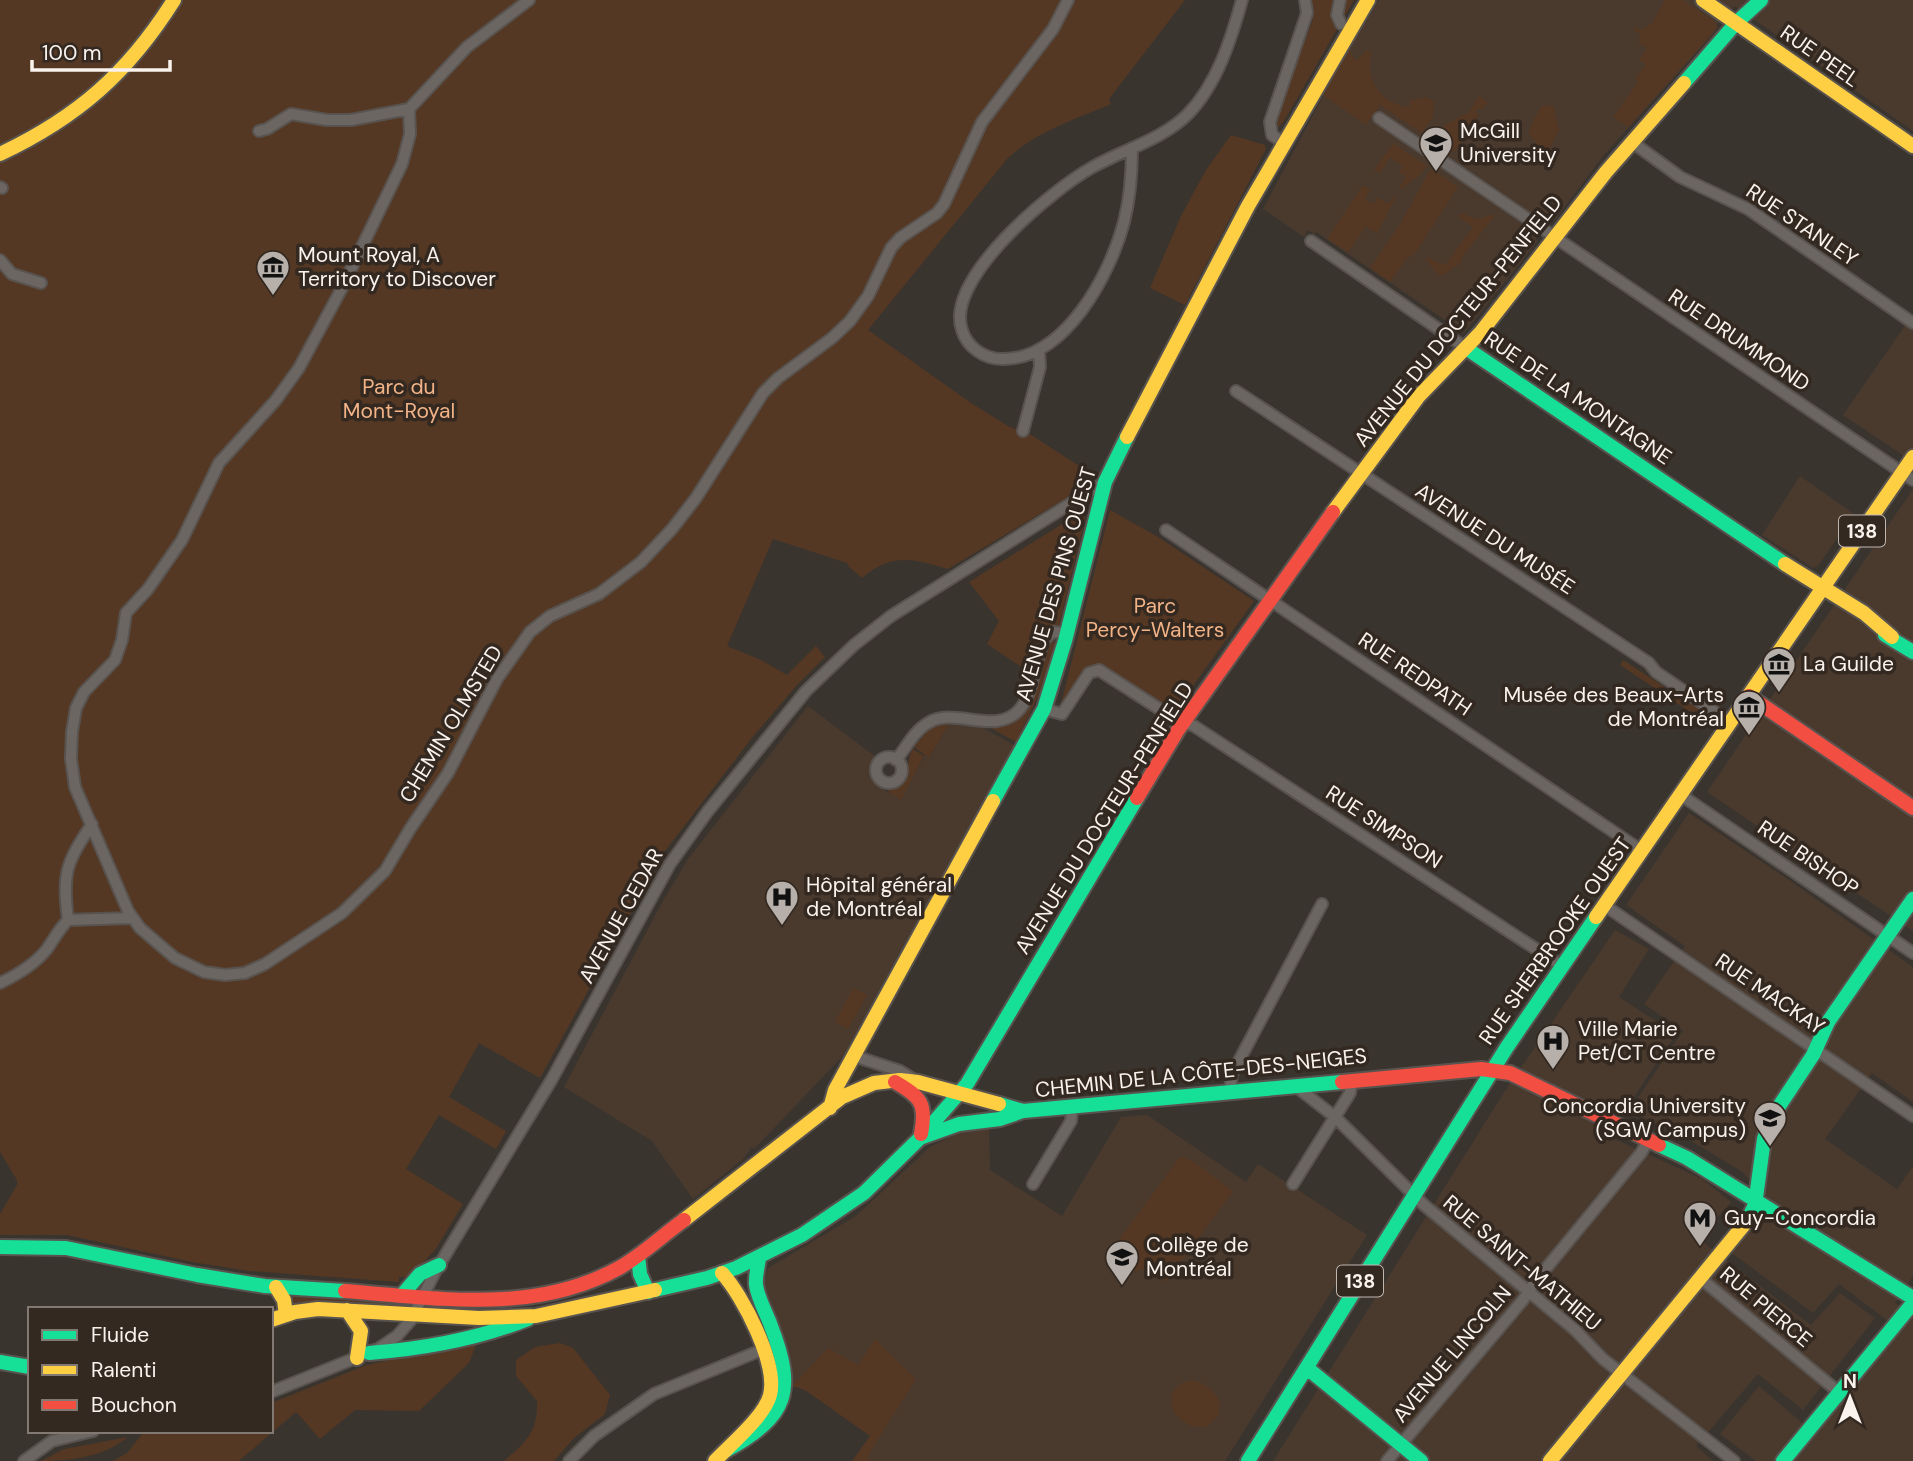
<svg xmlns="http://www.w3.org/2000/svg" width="1913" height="1461" viewBox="0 0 1913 1461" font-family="'DM Sans',sans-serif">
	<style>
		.built { fill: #4a3a2e }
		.green { fill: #543823 }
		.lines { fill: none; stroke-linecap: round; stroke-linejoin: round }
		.street-casing { stroke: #59534f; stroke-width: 14 }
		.fast-casing { stroke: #59534f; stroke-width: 18 }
		.slow-casing { stroke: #59534f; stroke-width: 18 }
		.jam-casing { stroke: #59534f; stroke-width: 18 }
		.street { stroke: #6c6663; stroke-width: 10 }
		.fast { stroke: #16e098; stroke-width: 14 }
		.slow { stroke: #ffcf43; stroke-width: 14 }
		.jam { stroke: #f24e42; stroke-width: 14 }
		.labels { text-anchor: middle; stroke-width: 7; stroke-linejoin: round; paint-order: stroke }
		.shield { fill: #342921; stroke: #bfb6b0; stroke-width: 2 }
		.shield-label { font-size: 19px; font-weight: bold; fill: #faf2ed }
		.street-label { font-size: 21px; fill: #faf2ed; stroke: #342921 }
		.poi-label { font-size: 21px; fill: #faf2ed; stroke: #342921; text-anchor: start }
		.park-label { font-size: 21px; fill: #f2b387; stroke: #342921 }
	</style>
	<rect width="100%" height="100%" fill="#3a342f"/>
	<!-- built -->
	<path class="built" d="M1379,0h534v131l-178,-125 -19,19 -1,7 -111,123 -49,65 -6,-1 -13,19 1,4 -73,91 -148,-101 -2,2 -6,-4 -4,7 -41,-28 74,-139z
		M1913,314v148l-70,-47z
		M1800,476l54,38 -36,52 -5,2 -51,-33z
		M1913,489v442l-206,-139z
		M808,706l68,51 -6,11 2,12 6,7 23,12 24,-44 5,2 20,-35 35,7 29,16 -171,311 -89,93 -2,-2 -9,12 -50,40 -41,-58 -88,-54 101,-190 23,-38z
		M1689,813l103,69 121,85v135l-41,-29 -47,66 72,50 16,-23v110l-18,27 18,12v146h-157l-36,-27 39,-48 56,48 85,-104 -61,-46 -26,29 -84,-62 40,-53 -28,-27 -55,-33 -57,-27 54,-80 -39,-27 41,-58 -59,-41z
		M1615,930l34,19 -30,48 57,37 -68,102 94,43 29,23 -32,37 112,86 29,-32 35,25 -72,92 -45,-36 -62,72 17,15h-440l232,-370z
		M1147,1115l99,67 12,-18 109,71 -142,226h-373l19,-25 -66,-46 -13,-4 1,-15 -5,-24 -23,-61 -1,-6 4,-12 88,-52 74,-69 31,-15 28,-4 1,42 72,46 59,-99z"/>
	<!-- green -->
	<path class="green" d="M0,0h1185l-76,99 2,5c-35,15 -76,28 -104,55l-139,171 103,73 37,23 23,9 53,34 -16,28 -120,72c-34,-10 -56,-17 -86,9l-13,-11 -2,-4 -74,-24 -46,107 34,14 26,15 29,-29 9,11 -28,28 -46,54 -86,112 -125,227 -61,-35 -30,54 57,34 -10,18 -57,-34 -33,54 57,35 -28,46 -26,27h-10v5l-150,-11 -57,-9 -125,-27h-67v-21l17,-29v-5l-17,-28z
		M1310,0h44l-70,121 -5,6 -3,-5 1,-7 36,-96v-11z
		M1665,0h18l31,21 4,6 -90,100 -15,-10 25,-35 -3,-3 11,-15 -7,-4 8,-12 -8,-5 1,-9 -7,-4 2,-3 6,3 11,-7z
		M1349,50l7,11 11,-11 5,2c-8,27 8,52 37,55l1,-7 16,-3 8,5 -1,15 -11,16 -42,-28 -14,20 -43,-30z
		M1479,96l9,6 -6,8 -3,-2 -4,4 4,3 -25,37 -19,-12 10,-15 24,-13z
		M1553,105l6,26 -11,20 -7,-1 -13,-18 13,-26z
		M1231,135l34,10 1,4 -81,156 -35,-17 31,-72 25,-46z
		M1393,143l34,23 -7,9 -19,14 -2,-2 7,-10 -7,-4 3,-7 -12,-9 -10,16 -6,-3z
		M1432,169l26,18 -40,62 -6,7 -4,1 -18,25 -20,-14 32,-47 25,-46z
		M1363,185l7,5 -5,9 9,5 4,-7 10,7 10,-12 -21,42 -11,-8 -18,26 -21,-13z
		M1461,213l16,6 19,-5 -35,45 2,2 -21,15 -4,-1 -12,-16 2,-2 15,8 3,-1 27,-37 -15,-10z
		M1110,510l48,27 96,64 -80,111 -76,-47 -12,4 -25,35z
		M1080,513l4,1 1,5 -26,106c-20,2 -24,31 -30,47l-42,-28 12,-23 -30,-39z
		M1051,641l4,1 -13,46 -26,54 -27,-15c18,-2 30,-6 41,-21z
		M1623,660l80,52 -5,5 -78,-52z
		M950,722l-21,36 -15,-11 15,-18z
		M913,749l11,7 -23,44 -13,-8 1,-3c27,-4 13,-23 24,-40z
		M853,988l14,7 -19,34 -13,-7z
		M1180,1157l13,4 40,30 -67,91 -19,-14 -11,3 -25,-21z
		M287,1295l115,7 -2,4 -75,-4 -35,4z
		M875,1339l41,40 -46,73 -2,9h-16l18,-25 -65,-46 -13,-4 36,-38 30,17z
		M473,1342l3,3 -7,18 -50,48 -64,-1 -35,29 -24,-27 -57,49h-126l14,-8 16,-20 7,-2h121v-28l96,-38z
		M560,1343l13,5 37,47 -5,19 -31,24 -20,23h-50c22,-19 34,-29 33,-60l-21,-25v-16l19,-13z
		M1193,1380c12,3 24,12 27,24l-2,12 -12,11c-34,4 -52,-42 -13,-47z
		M128,1437c-25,20 -56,24 -87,24l23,-12z"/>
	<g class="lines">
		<defs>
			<path id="street" d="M529,0l-62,47 -58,62 1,25 -8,30 -60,124 -43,80 -23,32 -57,63 -37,77 -34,49 -22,24 -4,27 -7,20 -31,32 -8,16 -4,24 -1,27 4,28 53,124 12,17 35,30 29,14 21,3 20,-2 20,-9 77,-51 43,-42 25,-42 38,-56 49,-94 33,-47 20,-16 49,-22 42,-32 31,-33 24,-31 67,-105 15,-15 54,-40 18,-17 18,-25 23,-48 9,-10 37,-25 7,-9 38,-82 71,-93 15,-29
				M1340,0l-3,15 4,9
				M1379,118l534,362
				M259,131l8,-2 24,-15 36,6h24l58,-11
				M1632,142l48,35 68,32 165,114
				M1284,143l-12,-8 -2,-13 37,-109 -2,-13
				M1132,148c0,25 -2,50 -8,74 -14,53 -59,138 -122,137 -18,0 -35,-12 -40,-29 -18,-51 90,-140 129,-162 31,-18 71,-28 97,-54 29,-30 43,-74 54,-114
				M0,187l2,1
				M1311,241l155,107
				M0,260l12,14 29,9
				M1236,391l413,272 7,9 75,51
				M1023,431l17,-64 -1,-16
				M1166,530l476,321
				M1044,709l18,5 27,-41 10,-3 76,49 19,7 368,240
				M876 770a13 13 0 1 1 26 0a13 13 0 1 1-26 0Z
				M896,760c10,-12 18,-29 32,-37 27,-17 68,14 92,-14 15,-18 14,-49 25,-70l8,-7 14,1
				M1681,795l232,158
				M1604,905l309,211
				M68,920c-6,-47 -2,-57 24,-96
				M0,983c17,-8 35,-19 47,-34 7,-10 12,-20 21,-29l63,-2
				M854,1056l46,15 16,10
				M1294,1085l41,32 89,88 150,124 29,30 131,102
				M1230,1091l2,-17 90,-170
				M1033,1184l38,-63 1,-14
				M1293,1184l57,-91 2,-13
				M1700,1278l140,115
				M271,1392l107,-43 19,-13 14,-16 24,-48 117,-193 118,-215 38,-53 98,-120 48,-46 37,-29 214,-134
				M24,1461l28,-20 41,-10
				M569,1461l25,-25 60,-42 115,-47
				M1387,1461l136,-161 11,-17 107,-130 8,-14"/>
			<path id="fast" d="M1684,83l52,-60 25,-23
				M1466,348l319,216
				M1885,635l28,17
				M993,801l51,-92 21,-68 40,-159 22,-45
				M999,1104l24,7 319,-29
				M920,1138l39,-14 41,-5 23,-8
				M1659,1145l28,13 226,140
				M1747,1221l8,-16 9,-66 8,-22 41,-62 15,-33 85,-123
				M0,1247l66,1 131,27 68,11 80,5
				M638,1256l2,18 8,18
				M655,1290l52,-12 29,-10 66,-33 62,-42 56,-55 47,-54 170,-286
				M402,1295l18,-21 19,-9
				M369,1353c53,-4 109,-14 159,-34
				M0,1362l30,5
				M1307,1368l114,93
				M727,1450c61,-34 69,-59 44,-124 -5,-14 -13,-27 -15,-41 -1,-9 2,-18 3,-27
				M1248,1461l259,-414 89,-130
				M1783,1461l130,-158"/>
			<path id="slow" d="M1703,0l210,146
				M0,154c78,-37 128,-81 174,-154
				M1127,437l121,-231 120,-206
				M1333,512l85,-115 63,-65 125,-160 78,-89
				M1785,564l79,49 28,24
				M1596,917l317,-460
				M830,1108l5,-18 158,-289
				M684,1220l158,-123 32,-14 26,-3 18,2 81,22
				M276,1287l8,13 2,15
				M347,1310l14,21 -4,27
				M271,1320l24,-8 23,-3 161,9 57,-2 119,-26
				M715,1461c15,-16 50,-45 55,-66 8,-31 -27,-99 -48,-122
				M1550,1461l197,-240"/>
			<path id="jam" d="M1749,696l164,112
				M1137,798l41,-68 155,-218
				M895,1082c26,15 32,22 26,52
				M1342,1082l139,-13 29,4 149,72
				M345,1291c93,7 188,24 274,-23 23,-13 44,-33 65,-48"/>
		</defs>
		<!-- street casing -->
		<use href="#street" class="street-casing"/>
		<!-- fast casing -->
		<use href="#fast" class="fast-casing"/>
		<!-- slow casing -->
		<use href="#slow" class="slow-casing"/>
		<!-- jam casing -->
		<use href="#jam" class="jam-casing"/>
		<!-- street -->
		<use href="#street" class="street"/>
		<!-- fast -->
		<use href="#fast" class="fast"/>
		<!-- slow -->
		<use href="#slow" class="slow"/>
		<!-- jam -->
		<use href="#jam" class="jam"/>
	</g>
	<!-- icons -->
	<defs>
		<symbol id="university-pin" viewBox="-11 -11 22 30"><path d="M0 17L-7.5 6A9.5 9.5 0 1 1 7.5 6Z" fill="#b7b0aa" stroke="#342921"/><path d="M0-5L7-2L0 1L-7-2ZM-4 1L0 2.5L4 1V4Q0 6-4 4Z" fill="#111"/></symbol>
		<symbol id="museum-pin" viewBox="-11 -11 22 30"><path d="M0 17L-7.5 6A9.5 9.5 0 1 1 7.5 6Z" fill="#b7b0aa" stroke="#342921"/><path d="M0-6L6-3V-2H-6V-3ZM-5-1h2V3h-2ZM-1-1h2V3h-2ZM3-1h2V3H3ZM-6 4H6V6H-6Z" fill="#111"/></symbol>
		<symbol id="hospital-pin" viewBox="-11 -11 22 30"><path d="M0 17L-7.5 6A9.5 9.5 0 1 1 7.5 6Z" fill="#b7b0aa" stroke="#342921"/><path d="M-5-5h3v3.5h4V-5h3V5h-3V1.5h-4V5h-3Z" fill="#111"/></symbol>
		<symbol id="metro-pin" viewBox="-11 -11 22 30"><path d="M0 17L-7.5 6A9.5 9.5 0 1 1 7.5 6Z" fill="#b7b0aa" stroke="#342921"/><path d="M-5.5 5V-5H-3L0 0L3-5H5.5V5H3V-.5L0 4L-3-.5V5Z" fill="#111"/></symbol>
		<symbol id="school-pin" viewBox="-11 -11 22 30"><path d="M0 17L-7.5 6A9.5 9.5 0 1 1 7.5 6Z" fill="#b7b0aa" stroke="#342921"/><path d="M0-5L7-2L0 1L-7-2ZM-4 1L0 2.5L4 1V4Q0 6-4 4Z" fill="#111"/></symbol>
	</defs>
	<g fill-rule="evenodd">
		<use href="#university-pin" x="1417" y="124" width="38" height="52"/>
		<use href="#museum-pin" x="254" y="248" width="38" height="52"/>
		<use href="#museum-pin" x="1760" y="645" width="38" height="52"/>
		<use href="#museum-pin" x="1730" y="688" width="38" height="52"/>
		<use href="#hospital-pin" x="763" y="878" width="38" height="52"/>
		<use href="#hospital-pin" x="1534" y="1022" width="38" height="52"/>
		<use href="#university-pin" x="1751" y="1099" width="38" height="52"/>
		<use href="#metro-pin" x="1681" y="1199" width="38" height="52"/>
		<use href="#school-pin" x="1103" y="1238" width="38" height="52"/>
	</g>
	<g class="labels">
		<!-- shield labels -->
		<g class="shield">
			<rect x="1839" y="515.5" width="46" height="31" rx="5"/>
			<rect x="1337" y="1265.5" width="46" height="31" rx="5"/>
		</g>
		<g class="shield-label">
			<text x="1862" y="538">138</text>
			<text x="1360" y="1288">138</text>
		</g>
		<!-- street labels -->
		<g class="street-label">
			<text transform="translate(1820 56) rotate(35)" y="7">RUE PEEL</text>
			<text transform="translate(1802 225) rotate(34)" y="7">RUE STANLEY</text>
			<text transform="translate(1458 321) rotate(-51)" y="7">AVENUE DU DOCTEUR-PENFIELD</text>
			<text transform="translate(1739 340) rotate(34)" y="7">RUE DRUMMOND</text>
			<text transform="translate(1578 398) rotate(34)" y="7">RUE DE LA MONTAGNE</text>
			<text transform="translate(1495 539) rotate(33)" y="7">AVENUE DU MUSÉE</text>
			<text transform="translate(1056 584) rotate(-74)" y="7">AVENUE DES PINS OUEST</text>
			<text transform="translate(1415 674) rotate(34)" y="7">RUE REDPATH</text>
			<text transform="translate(451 724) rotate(-59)" y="7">CHEMIN OLMSTED</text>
			<text transform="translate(1104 818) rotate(-58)" y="7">AVENUE DU DOCTEUR-PENFIELD</text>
			<text transform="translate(1384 827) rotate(33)" y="7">RUE SIMPSON</text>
			<text transform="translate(1808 858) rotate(34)" y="7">RUE BISHOP</text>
			<text transform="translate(621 916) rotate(-61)" y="7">AVENUE CEDAR</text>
			<text transform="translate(1555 941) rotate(-55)" y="7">RUE SHERBROOKE OUEST</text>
			<text transform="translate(1770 994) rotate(34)" y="7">RUE MACKAY</text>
			<text transform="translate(1201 1073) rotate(-6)" y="7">CHEMIN DE LA CÔTE-DES-NEIGES</text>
			<text transform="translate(1522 1263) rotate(40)" y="7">RUE SAINT-MATHIEU</text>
			<text transform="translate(1766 1307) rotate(40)" y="7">RUE PIERCE</text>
			<text transform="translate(1452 1354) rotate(-50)" y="7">AVENUE LINCOLN</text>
		</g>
		<!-- poi labels -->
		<g class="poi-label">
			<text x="1460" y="138">McGill<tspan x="1460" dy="24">University</tspan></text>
			<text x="298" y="262">Mount Royal, A<tspan x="298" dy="24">Territory to Discover</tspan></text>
			<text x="1803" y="671">La Guilde</text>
			<text x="1724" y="702" text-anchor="end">Musée des Beaux-Arts<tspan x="1724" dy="24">de Montréal</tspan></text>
			<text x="806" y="892">Hôpital général<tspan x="806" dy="24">de Montréal</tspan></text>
			<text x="1578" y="1036">Ville Marie<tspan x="1578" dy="24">Pet/CT Centre</tspan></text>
			<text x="1746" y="1113" text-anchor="end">Concordia University<tspan x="1746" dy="24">(SGW Campus)</tspan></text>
			<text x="1724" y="1225">Guy-Concordia</text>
			<text x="1146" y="1252">Collège de<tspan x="1146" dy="24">Montréal</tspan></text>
		</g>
		<!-- park labels -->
		<g class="park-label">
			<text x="399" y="394">Parc du<tspan x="399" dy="24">Mont-Royal</tspan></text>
			<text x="1155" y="613">Parc<tspan x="1155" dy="24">Percy-Walters</tspan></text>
		</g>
	</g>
	<!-- legend -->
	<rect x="28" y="1307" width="245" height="126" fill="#342921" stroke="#837973" stroke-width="2"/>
	<rect x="42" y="1330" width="35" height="10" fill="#16e098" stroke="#837973" stroke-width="2"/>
	<text x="91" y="1342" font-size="21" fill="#faf2ed">Fluide</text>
	<rect x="42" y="1365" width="35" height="10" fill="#ffcf43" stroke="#837973" stroke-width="2"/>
	<text x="91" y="1377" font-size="21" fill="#faf2ed">Ralenti</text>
	<rect x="42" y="1400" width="35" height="10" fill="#f24e42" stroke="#837973" stroke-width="2"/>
	<text x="91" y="1412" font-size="21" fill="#faf2ed">Bouchon</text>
	<!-- north arrow -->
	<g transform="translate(1850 1398)" stroke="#342921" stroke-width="5" paint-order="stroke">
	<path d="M0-5L12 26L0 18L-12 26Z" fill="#faf2ed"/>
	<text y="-10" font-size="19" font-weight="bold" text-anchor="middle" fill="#faf2ed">N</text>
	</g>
	<!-- scale -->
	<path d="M32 60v10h138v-10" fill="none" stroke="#faf2ed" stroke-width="3.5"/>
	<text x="42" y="60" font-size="21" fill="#faf2ed" stroke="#342921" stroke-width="5" paint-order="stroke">100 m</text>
</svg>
